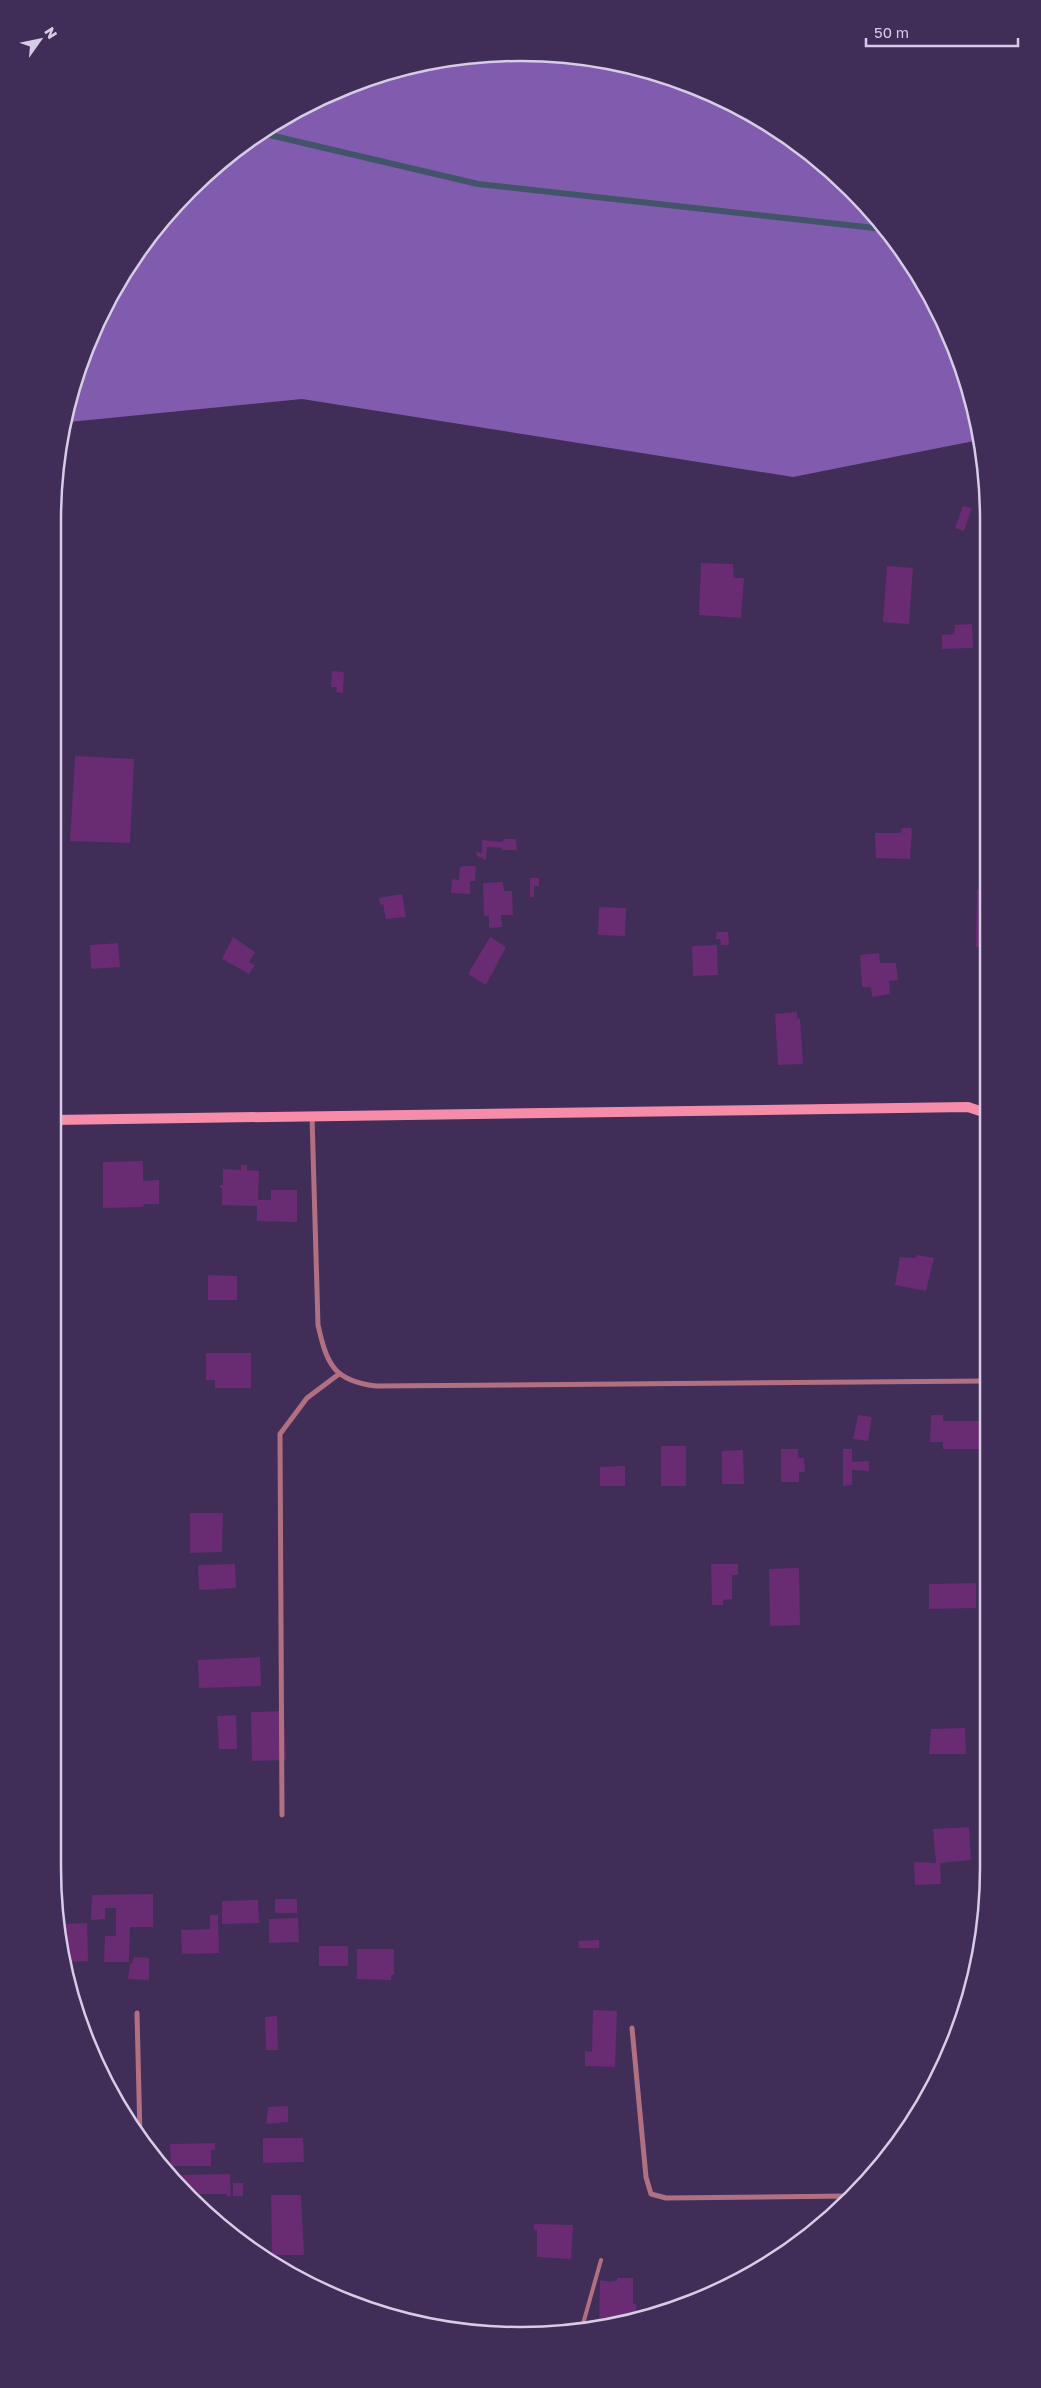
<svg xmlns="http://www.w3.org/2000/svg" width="1041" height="2388" viewBox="0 0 1041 2388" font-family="'Golos Text',sans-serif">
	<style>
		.forest { fill: #805bae }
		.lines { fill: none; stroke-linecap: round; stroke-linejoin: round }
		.stream { stroke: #425469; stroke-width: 6 }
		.building { fill: #692b71 }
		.lane { stroke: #b17081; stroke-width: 4 }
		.street { stroke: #b17081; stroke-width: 5 }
		.secondary { stroke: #f58da9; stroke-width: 10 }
		.rim { fill: none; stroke: #d6cce6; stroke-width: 2.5 }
	</style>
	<rect width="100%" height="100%" fill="#402d58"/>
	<!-- forest -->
	<path class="forest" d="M490,53l92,4 89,20 110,55 92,80 80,129 26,99 -186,37 -491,-78 -233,23 8,-52 38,-84 54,-74 67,-63 78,-48 86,-33z"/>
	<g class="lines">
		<!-- stream -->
		<path class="stream" d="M261,133l217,51 405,45"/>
	</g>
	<!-- building -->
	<path class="building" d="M963,506l9,2 -8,23 -9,-3z
		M701,563l32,1 1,14h10l-3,40 -42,-3z
		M887,566l26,2 -4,56 -26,-2z
		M972,624l1,24 -31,1v-14l12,-1 1,-9z
		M53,663h3v29l-3,1z
		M332,671l12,1 -1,21 -7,-1 1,-5h-6z
		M75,756l59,3 -4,84 -60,-2z
		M902,828h9l1,3 -2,28 -34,-1 -1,-25h24l2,-1z
		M504,839h12l1,11h-15v-2l-15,-1 -1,13 -9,-4 -1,-4 6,1v-13l20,2z
		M463,866h13l-1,15h-5v13l-19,-1 1,-14 7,1 1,-13z
		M530,878h9v8h-5v11h-4z
		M503,882l1,9h8l1,24h-12l1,12 -13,1v-12h-5l-1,-33z
		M977,889h9v57l-5,1h-5z
		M402,894l4,23 -20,2 -3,-15 -3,1 -1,-7z
		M599,907l27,1 -1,28 -27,-1z
		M717,932h11l1,13h-8l-1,-6h-4z
		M233,937l22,15 -6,10 6,3 -6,9 -27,-15z
		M490,937l16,10 -20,38 -18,-11z
		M118,943l2,24 -29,2 -1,-24z
		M717,945l1,30 -25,1 -1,-30z
		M879,953l1,10h16l2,17 -9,1 1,13 -18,3 -1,-10h-9l-2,-32z
		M797,1012v7l3,-1 3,46 -25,1 -3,-51z
		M143,1161v20l16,-1v24h-15l-1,3 -40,1v-46z
		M241,1165h6v5l12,1 -1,29h13v-10h26v32l-40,-1v-15l-35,-1v-17h-2v-3h3v-16l18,1z
		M917,1255l17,3 -8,33 -31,-6 5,-28 15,1z
		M208,1275l29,1v24h-29z
		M206,1353h45v35h-36v-8h-9z
		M858,1415l14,2 -4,24 -15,-2z
		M931,1415h12v6h39v28h-39v-7h-13z
		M661,1446h25v40h-25z
		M781,1449h17v9h6l1,14h-6v10h-18z
		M843,1449h9v13l17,-1v10l-17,-1v15l-9,1z
		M743,1450l1,34h-22v-33z
		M625,1466v20h-25v-19z
		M190,1513h33l-1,39 -32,1z
		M235,1564l1,24 -37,2 -1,-25z
		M711,1564h27v11h-6v24l-9,1v5h-11z
		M799,1568l1,57 -30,1 -1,-57z
		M976,1583v25l-47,1v-25z
		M260,1657l1,29 -62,2 -1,-28z
		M284,1711l2,49 -34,1 -1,-49z
		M236,1715l1,34h-18l-2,-33z
		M965,1728l1,26h-37l2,-25z
		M969,1827l2,33 -31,3 1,21 -26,1 -1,-23 22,1 -3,-34z
		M153,1894v33h-23l-1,35h-25l1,-26h11v-28h-11v11l-14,1 1,-25z
		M275,1899h22v14h-22z
		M258,1900l1,23 -37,1v-23z
		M210,1915h8l1,38 -37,1 -1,-24 29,-1z
		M298,1918l1,24 -30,1v-24z
		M87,1923l1,38 -20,1 -6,-38z
		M599,1940v8h-20l-1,-7z
		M319,1946h29v20h-29z
		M357,1949h37v26h-3v5l-34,-1z
		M135,1957l14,1v22l-21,-1 2,-15h2l1,-5z
		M593,2010l24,1 -2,56 -30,-1v-15l7,1z
		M277,2016l1,34h-12l-1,-33z
		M288,2106v16l-22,2 2,-17z
		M263,2138h40l1,24 -41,1z
		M215,2143v7h-4v16h-40l-1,-22z
		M230,2174l1,23 -4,-1v-2h-37l-9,-8v-11z
		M233,2183h10v13h-10z
		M271,2195h30l3,60h-32z
		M534,2224l39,1 -2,34 -34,-2v-27h-3z
		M617,2278h16v26h3v15l-15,2v1l-22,5 1,-47 11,2v-1h6z"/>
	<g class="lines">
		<!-- lane -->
		<path class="lane" d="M581,2331l20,-71"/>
		<!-- street -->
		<path class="street" d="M312,1116l6,209c9,40 16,56 58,61l611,-5
			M282,1815l-2,-381 27,-36 32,-24
			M137,2013l3,123
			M632,2028l14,149 5,17 15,4 182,-2"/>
		<!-- secondary -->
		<path class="secondary" d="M53,1120l915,-13 18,6"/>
	</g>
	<!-- crop -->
	<path d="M0 0H1041V2388H0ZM520 61H521A459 459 0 0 1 980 520V1868A459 459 0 0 1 521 2327H520A459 459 0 0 1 61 1868V520A459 459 0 0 1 520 61Z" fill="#402d58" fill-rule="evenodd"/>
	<path class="rim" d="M520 61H521A459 459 0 0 1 980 520V1868A459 459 0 0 1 521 2327H520A459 459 0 0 1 61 1868V520A459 459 0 0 1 520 61Z"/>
	<!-- north arrow -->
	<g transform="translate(40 40) rotate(57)" stroke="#402d58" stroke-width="4" paint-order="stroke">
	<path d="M0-4L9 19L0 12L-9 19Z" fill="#d6cce6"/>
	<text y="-8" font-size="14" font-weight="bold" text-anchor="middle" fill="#d6cce6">N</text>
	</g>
	<!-- scale -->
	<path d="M866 38v8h152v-8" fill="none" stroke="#d6cce6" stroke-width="2.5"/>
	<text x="874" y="38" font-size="15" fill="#d6cce6" stroke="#402d58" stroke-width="4" paint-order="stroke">50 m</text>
</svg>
